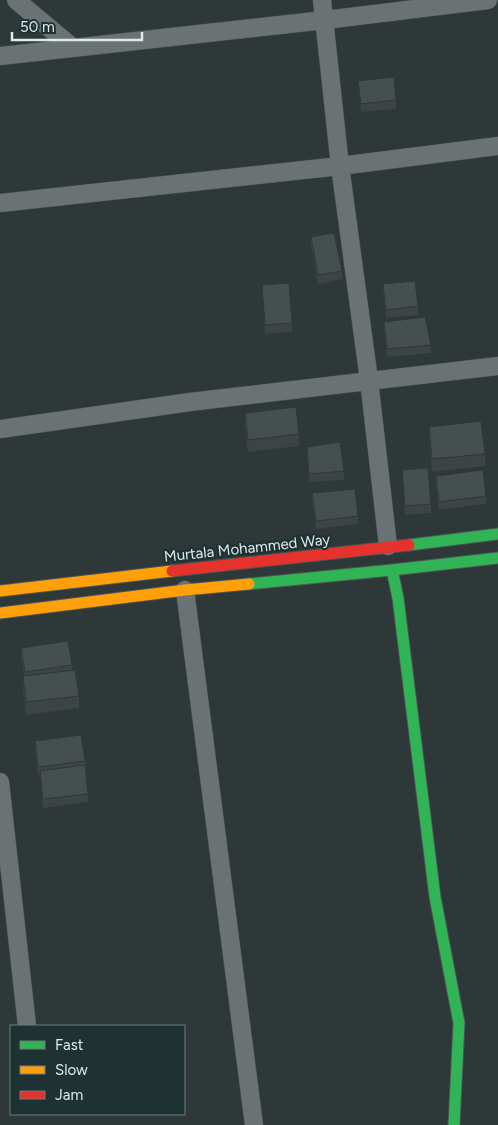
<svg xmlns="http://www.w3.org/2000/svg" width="498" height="1125" viewBox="0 0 498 1125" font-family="Figtree,sans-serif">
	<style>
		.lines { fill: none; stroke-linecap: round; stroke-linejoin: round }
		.street-casing { stroke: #4b5354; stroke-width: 19 }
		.fast-casing { stroke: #4b5354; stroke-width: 13 }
		.slow-casing { stroke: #4b5354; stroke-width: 13 }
		.jam-casing { stroke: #4b5354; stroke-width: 13 }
		.street { stroke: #6a7273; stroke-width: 18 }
		.fast { stroke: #30b455; stroke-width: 11 }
		.slow { stroke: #ff9f0a; stroke-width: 11 }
		.jam { stroke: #e5322d; stroke-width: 11 }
		.wall { fill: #3c4444 }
		.building { fill: #464f4f; stroke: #313737 }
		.labels { text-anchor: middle; stroke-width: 4.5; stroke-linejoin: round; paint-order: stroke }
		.street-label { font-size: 15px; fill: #dfeaeb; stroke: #1f3233 }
	</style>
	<rect width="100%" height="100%" fill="#2e3839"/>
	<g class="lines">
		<defs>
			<path id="street" d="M16,0l56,47
				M322,0l18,166 29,214 19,166
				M0,56l325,-36 163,-20
				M0,203l340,-37 158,-20
				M0,429l190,-27 308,-36
				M185,590l69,535
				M0,782l27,244"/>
			<path id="fast" d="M409,545l89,-11
				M392,570l6,28 37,299 24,126 -5,102
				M249,584l143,-14 106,-12"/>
			<path id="slow" d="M0,591l172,-20
				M0,613l185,-23 64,-6"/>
			<path id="jam" d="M172,571l237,-26"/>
		</defs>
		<!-- street casing -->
		<use href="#street" class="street-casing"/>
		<!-- fast casing -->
		<use href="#fast" class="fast-casing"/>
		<!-- slow casing -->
		<use href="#slow" class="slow-casing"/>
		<!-- jam casing -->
		<use href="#jam" class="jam-casing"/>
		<!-- street -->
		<use href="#street" class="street"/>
		<!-- fast -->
		<use href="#fast" class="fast"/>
		<!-- slow -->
		<use href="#slow" class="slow"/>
		<!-- jam -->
		<use href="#jam" class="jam"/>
	</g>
	<!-- wall -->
	<path class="wall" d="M358,81l38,19v9l-35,3z
		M311,237l31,34v8l-24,5 -7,-38z
		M383,284l35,22v9l-32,3 -3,-25z
		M262,285l30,38v9l-27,2z
		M384,322l47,23v8l-44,4 -3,-27z
		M245,413l54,21v12l-51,6 -3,-26z
		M429,427l56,27v12l-53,6 -3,-33z
		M307,447l37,24v9l-35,2z
		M402,470l29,34v9l-26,2z
		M436,476l50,20v8l-47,6 -3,-26z
		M312,493l46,23v8l-42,5 -4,-28z
		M21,648l51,17v5l7,26v12l-53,7 -3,-27v-12h1l-3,-20z
		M35,741l50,20 3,33v8l-45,6 -3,-33h-2l-3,-25z"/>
	<!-- building -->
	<path class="building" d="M394,77l2,23 -35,4 -3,-23z
		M334,233l8,38 -24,4 -7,-38z
		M415,281l3,25 -32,4 -3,-26z
		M289,283l3,40 -27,2 -3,-40z
		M425,317l6,28 -44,4 -3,-27z
		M296,407l3,27 -51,6 -3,-27z
		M481,421l4,33 -53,5 -3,-32z
		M340,442l4,29 -35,3 -2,-27z
		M428,468l3,36 -26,2 -3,-36z
		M483,470l3,26 -47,6 -3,-26z
		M355,489l3,27 -42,5 -4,-28z
		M68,641l4,24 -47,7 -4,-24z
		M75,670l4,26 -53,6 -3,-26z
		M81,735l4,26 -47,6 -3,-26z
		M85,765l3,29 -45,5 -3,-28z"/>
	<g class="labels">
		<!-- street labels -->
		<g class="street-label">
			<text transform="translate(247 548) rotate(-6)" y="5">Murtala Mohammed Way</text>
		</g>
	</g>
	<!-- legend -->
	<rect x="10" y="1025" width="175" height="90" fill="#1f3233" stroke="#6c7c7d"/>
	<rect x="20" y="1041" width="25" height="8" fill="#30b455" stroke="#6c7c7d"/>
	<text x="55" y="1050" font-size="15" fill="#dfeaeb">Fast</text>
	<rect x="20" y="1066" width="25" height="8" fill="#ff9f0a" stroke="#6c7c7d"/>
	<text x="55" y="1075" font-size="15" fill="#dfeaeb">Slow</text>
	<rect x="20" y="1091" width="25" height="8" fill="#e5322d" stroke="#6c7c7d"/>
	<text x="55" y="1100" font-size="15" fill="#dfeaeb">Jam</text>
	<!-- scale -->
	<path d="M12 32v8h130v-8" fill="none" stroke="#dfeaeb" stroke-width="2.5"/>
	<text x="20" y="32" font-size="15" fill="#dfeaeb" stroke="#1f3233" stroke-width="4" paint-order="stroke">50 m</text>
</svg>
